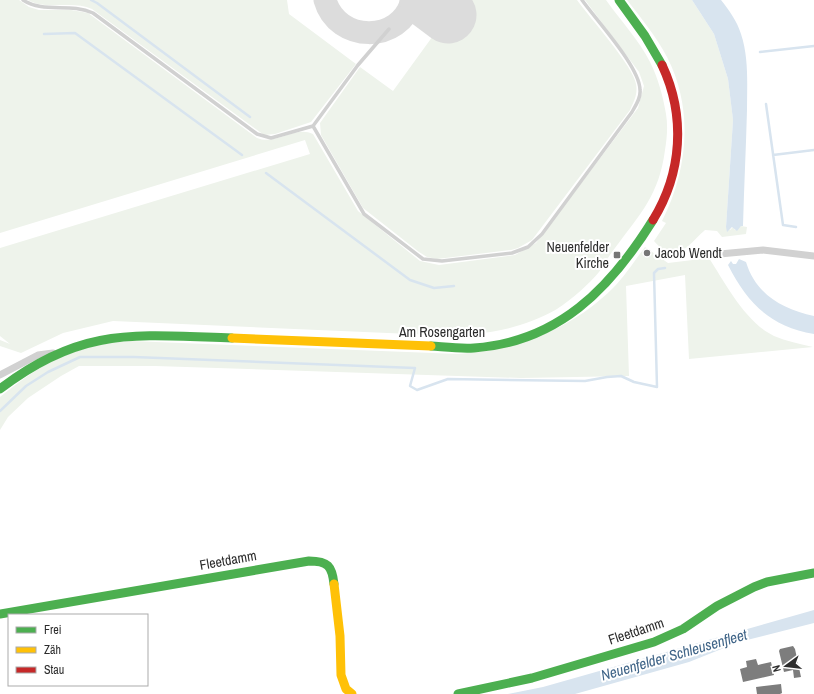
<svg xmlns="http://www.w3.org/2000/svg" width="814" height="694" viewBox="0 0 814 694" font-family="'Archivo Narrow',sans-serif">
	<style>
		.green { fill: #eef3eb }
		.water { fill: #d8e4ef }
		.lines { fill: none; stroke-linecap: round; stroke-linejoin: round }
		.stream { stroke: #d8e4ef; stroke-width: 2.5 }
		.taxiway { stroke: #dcdcdc; stroke-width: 23 }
		.runway { stroke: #dcdcdc; stroke-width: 57 }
		.building { fill: #7d7d7d }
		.lane { stroke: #d1d1d1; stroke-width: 3.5 }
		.street { stroke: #d1d1d1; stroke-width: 7 }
		.fast { stroke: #4caf50; stroke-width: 9 }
		.slow { stroke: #ffc107; stroke-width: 9 }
		.jam { stroke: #c62828; stroke-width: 9 }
		.poi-dot { fill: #767676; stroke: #fff; stroke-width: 1.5 }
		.labels { text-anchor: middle; stroke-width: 4; stroke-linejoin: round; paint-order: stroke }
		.poi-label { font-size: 14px; fill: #2c2c2c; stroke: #fff; text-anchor: end }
		.street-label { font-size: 14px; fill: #2c2c2c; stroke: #fff }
		.water-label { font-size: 15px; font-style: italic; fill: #406588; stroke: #fff }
	</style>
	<rect width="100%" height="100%" fill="#fff"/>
	<!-- green -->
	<path class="green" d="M0,0h19l10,7 10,3h32l17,3 169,125c19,8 38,-13 56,-4l45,77 62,50 19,4 76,-10 21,-12 102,-135 6,-22 -5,-14 -54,-72h21c14,20 33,40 44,62 8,16 13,34 16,52 2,12 1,24 -1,36 -6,45 -24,63 -50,98 -5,6 -9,13 -13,20 -9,13 -32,33 -45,41 -41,23 -77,26 -123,26l-321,-14 -50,12 -42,20 -21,-7v-6l10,4 -10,-8v-88l310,-94 -5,-14 -305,93z
		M28,0h259l2,14 67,50 -45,58 -36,12 -11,1 -172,-126c-20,-9 -45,2 -64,-9z
		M459,0h118c12,17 57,67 59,84 2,10 -2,17 -6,26l-98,130 -14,8 -7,2 -74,9 -10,-2 -8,-5 -56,-44 -42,-73 -1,-12 40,-56 33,24z
		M627,0h65l22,34 14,45 5,41 -7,107 4,3 3,-3 2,3 6,-4 6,1 -1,7 -24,3 -5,-6 -12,-1c-17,15 -29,37 -51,11l12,-18 -4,-2c26,-51 32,-112 5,-164 -11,-21 -26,-39 -40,-57z
		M645,247l23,16 41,-5c16,25 37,65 65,78 12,5 26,8 39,11l-124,12 -4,-84 -59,11 3,90 -108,2 -366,-12h-76l-18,10 -33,22 -20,19 -8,13v-33c43,-35 75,-52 131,-56l327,13c58,-4 113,-24 155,-66 12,-12 22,-28 32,-41z"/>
	<!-- water -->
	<path class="water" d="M692,0h29c8,10 16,21 20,34 8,24 6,51 6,76 -1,38 -3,77 -4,116h-2l-4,5 -5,-4 -5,5 -1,-5 7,-107 -5,-41 -14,-45z
		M739,259l7,3c10,33 37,47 68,54v18c-44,-8 -66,-30 -86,-69l3,-4 2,3h3z
		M814,610v13l-75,19 -50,20 -114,32h-67l35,-7z"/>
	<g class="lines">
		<!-- stream -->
		<path class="stream" d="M91,0l6,3 153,114
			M44,34l31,-1 167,122
			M760,52l54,-6
			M766,104l17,121 13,2
			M773,155l41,-5
			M266,173l144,107 24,8 20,-2
			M0,411l26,-25 22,-14 32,-15h54l281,11 -5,18 7,4 31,-11 137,2 22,-4 14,-1 13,6 23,5 -3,-114 4,-4 7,-1"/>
		<!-- taxiway -->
		<path class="taxiway" d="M325,0c12,43 76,44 87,0"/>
		<!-- runway -->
		<path class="runway" d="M428,0l20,15"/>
	</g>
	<!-- building -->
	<path class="building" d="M793,646l2,3 6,28 -7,1 -1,-8 -9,2 -5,-21 1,-2z
		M756,659l2,6 13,-3 3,13 -31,7 -3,-13 7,-2 -1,-6z
		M781,684l1,9 -2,1h-23l-1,-7z"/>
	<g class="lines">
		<!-- lane -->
		<path class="lane" d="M23,0c21,14 47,2 70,13l164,121 14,4 42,-12 45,-61 31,-36
			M313,126l51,88 59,45 19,2 70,-8 16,-6 14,-13 90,-122c4,-7 9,-14 8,-22 0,-23 -44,-70 -58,-90"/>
		<!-- street -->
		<path class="street" d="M709,255l54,-5 51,6
			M0,375l38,-20 15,-2"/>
		<!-- fast -->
		<path class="fast" d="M619,0l26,36 17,29
			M431,346c14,1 29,3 43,2 84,-6 136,-59 179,-128
			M0,389c82,-63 135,-54 232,-51
			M0,614l309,-53c19,0 23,5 25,23
			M458,694l74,-16 122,-36 29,-13 34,-23 37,-19 13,-5 47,-9"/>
		<!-- slow -->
		<path class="slow" d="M232,338l199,8
			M334,584l6,52 1,39 5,14 6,5"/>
		<!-- jam -->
		<path class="jam" d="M653,220c29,-47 33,-104 9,-155"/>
	</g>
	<!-- markers -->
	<g class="poi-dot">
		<circle cx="647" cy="253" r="4"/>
		<rect x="613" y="251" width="8" height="8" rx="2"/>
	</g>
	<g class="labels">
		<!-- poi labels -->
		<g class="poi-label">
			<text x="609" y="252">Neuenfelder<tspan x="609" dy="16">Kirche</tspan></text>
			<text x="655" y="258" text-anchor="start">Jacob Wendt</text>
		</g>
		<!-- street labels -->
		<g class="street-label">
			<text x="442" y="337">Am Rosengarten</text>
			<text transform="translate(228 560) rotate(-10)" y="5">Fleetdamm</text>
			<text transform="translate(636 631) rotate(-18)" y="5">Fleetdamm</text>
		</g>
		<!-- water labels -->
		<g class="water-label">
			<text transform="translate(674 655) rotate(-16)" y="5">Neuenfelder Schleusenfleet</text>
		</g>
	</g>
	<!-- legend -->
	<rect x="8" y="614" width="140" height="72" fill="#ffffff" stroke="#ababab"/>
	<rect x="16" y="627" width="20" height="6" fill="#4caf50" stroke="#ababab"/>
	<text x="44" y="634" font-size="12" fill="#2c2c2c">Frei</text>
	<rect x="16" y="647" width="20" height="6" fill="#ffc107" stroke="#ababab"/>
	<text x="44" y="654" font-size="12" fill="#2c2c2c">Zäh</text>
	<rect x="16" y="667" width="20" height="6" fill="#c62828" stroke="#ababab"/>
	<text x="44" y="674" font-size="12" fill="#2c2c2c">Stau</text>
	<!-- north arrow -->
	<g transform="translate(786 666) rotate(255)" stroke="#ffffff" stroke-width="3" paint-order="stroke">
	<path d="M0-3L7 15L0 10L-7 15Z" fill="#2c2c2c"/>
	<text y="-6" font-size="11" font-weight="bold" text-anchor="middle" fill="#2c2c2c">N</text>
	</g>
</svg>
